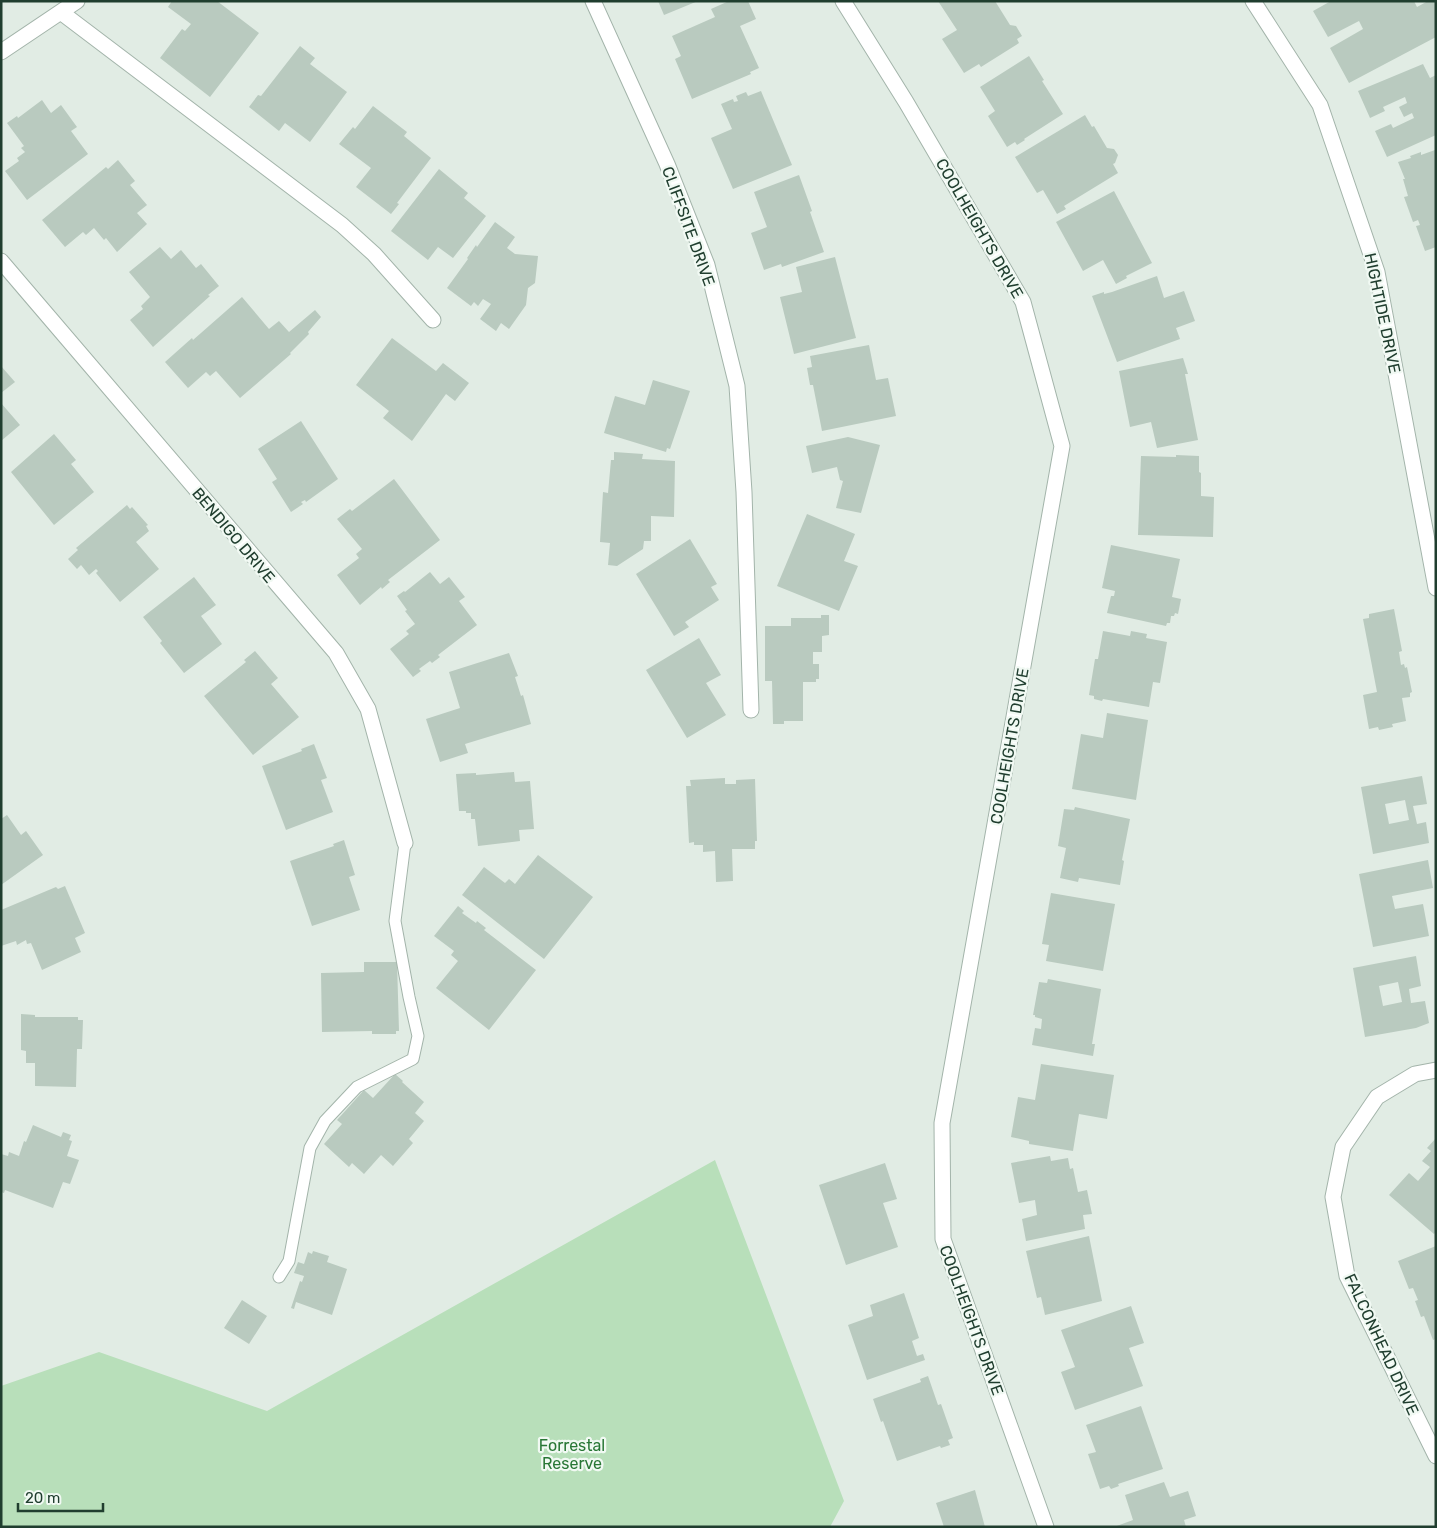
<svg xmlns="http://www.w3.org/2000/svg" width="1437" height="1528" viewBox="0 0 1437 1528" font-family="Rubik,sans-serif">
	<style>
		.green { fill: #b8dfba }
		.building { fill: #b9cabf; fill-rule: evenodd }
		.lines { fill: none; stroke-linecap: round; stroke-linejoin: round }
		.service-casing { stroke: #a3b4aa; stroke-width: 13 }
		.minor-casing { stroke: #a3b4aa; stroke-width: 17 }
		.service { stroke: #fff; stroke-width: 11 }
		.minor { stroke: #fff; stroke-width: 15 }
		.labels { text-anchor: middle; stroke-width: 4.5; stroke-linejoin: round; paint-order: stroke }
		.street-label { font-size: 16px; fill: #203e2f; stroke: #f1f9f3 }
		.park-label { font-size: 16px; fill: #287735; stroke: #f1f9f3 }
	</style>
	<rect width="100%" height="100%" fill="#e1ece4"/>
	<!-- green -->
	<path class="green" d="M715,1160l129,341 -14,26h-829v-141l98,-34 168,59z"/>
	<!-- building -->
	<path class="building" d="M172,1h45l42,32 -49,64 -50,-39 22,-29 3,2 6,-7 -23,-17z
		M658,1h40l-34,14z
		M729,1h19l8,18 -16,7 19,42 -9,4 1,2 -59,25 -17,-40 6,-3 -9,-20 43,-19 -4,-8z
		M938,1h57l15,24 6,1 6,10 -5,3 2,4 -38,24 -2,-3 -15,9 -22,-34 15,-9z
		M1331,1h83l3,6 11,-6h8v36l-87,46 -19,-35 33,-19 -4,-8 -31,16 -15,-26z
		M300,46l15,12 -5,6 37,28 -37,50 -25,-19 -6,8 -30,-24 9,-12 3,1z
		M1029,56l15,24 -2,1 21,33 -39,25 1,1 -8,5 -2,-3 -8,5 -19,-31 7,-5 -15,-24z
		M1423,64l7,14 6,-3v60l-49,22 -12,-26 16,-7 2,4 21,-10 -2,-5 -8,4 -5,-10 8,-4 -2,-6 -22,10 2,4 -15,7 -12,-27z
		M761,91l31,74 -59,24 -22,-51 21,-9 -11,-25 12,-5 1,3 4,-1 -2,-5 10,-4 2,4z
		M42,100l9,13 10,-8 16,22 -6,4 17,23 -61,46 -22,-29 14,-10 -2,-3 8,-6 -4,-4 3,-2 -17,-23 10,-7 1,2z
		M373,106l34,26 -3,4 27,22 -34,45 2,1 -8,10 -35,-27 15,-19 -32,-24 14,-17 2,2z
		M1085,115l7,12 2,-1 13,22 7,1 4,6 -3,8 -2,1 5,9 -54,33 2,3 -9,5 -14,-24 -6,3 -22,-36z
		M1435,150l1,97 -11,4 -9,-25 4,-1 -2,-5 -5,2 -9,-25 4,-1 -5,-17h2l-7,-17 13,-4 -1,-2 11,-4v3z
		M118,160l17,21 -5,4 17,20 -10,8 10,11 -30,28 -11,-14 -2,2 -10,-12 -8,7 -3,-3 -18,15 -23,-27 64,-53 2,2z
		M439,169l29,24 -4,5 22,18 -33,42 -15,-11 -10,13 -37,-29z
		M799,175l13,36 -2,1 14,40 -42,15 -1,-3 -17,6 -13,-37 16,-6 -13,-35z
		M1114,191l38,72 -26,13 1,2 -11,6 -13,-24 -20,11 -27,-49z
		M495,222l20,15 -8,11 8,6 23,2 -3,27 -7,5 -2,17 -17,24 -8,-6 -5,8 -16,-12 11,-15 -8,-5 -5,7 -4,-4 -3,4 -24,-18 21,-29 -1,-1 9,-13 1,2z
		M160,247l11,12 10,-9 15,18 5,-4 18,22 -11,9 2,1 -57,51 -23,-27 13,-11 -2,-3 9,-9 -21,-25z
		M835,257l21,81 -62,16 -14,-57 22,-5 -6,-25z
		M1157,276l7,22 20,-7 11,30 -19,7 4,11 -63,23 -25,-66 12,-4v2l8,-2z
		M242,297l27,32 10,-8 10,11 26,-22 6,7 -13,15 1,2 -19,19 1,1 -51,44 -24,-27 -6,5 -4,-4 -18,16 -23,-26 27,-24 1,2z
		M392,338l44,33 7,-8 26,20 -14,18 -9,-7 -34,47 -29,-23 6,-7 -33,-26z
		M869,345l7,35 12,-2 8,38 -74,15 -9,-46h-3l-3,-17 5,-1 -2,-11z
		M1183,358l5,16h-3l13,66 -41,8 -6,-26 -21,5 -11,-56z
		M1,366l14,16 -14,11z
		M653,380l37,11 -20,58 -3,-1 -1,4 -62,-19 11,-37 30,9z
		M1,403l19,22 -19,16z
		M301,421l37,58 -32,23 -1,-2 -4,2 2,2 -12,8 -19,-30 5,-3 -19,-30z
		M54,434l22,26 -5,4 23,28 -40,33 -43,-53z
		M848,437l32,8 -19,68 -25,-5 7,-27 -3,-1 -3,-13 -25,6 -6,-27z
		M614,452l29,2 -1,5 33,2 -1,56 -23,-1v25h-7l-1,8 -26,17 -9,-1 2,-22 -10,-1 3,-50 5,1 3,-33h3z
		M1176,455l23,1v16l2,1v23l13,1 -1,40 -75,-2 3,-79 35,1z
		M394,479l46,61 -52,40 2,2 -8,7 -1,-2 -21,18 -23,-30 22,-17 -3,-4 6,-5 -25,-30 13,-10 2,2z
		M127,505l3,4 2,-2 16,18 -2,1 3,5 -13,11 23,27 -39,33 -24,-29 2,-2 -2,-2 -7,6 -8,-10 -4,4 -9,-10 10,-9 -2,-2z
		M807,514l48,20 -11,27 14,5 -19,45 -62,-25z
		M690,539l27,45 -6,3 8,13 -34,22 4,5 -15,9 -38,-62z
		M1111,545l69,14 -8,38 9,2 -3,15 -3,-1 -1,3h-3l-1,7h-3l-1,3 -59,-13 4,-17h3l1,-5 -13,-3z
		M430,572l10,12 9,-7 16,20 -6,4 18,24 -39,30 2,2 -8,6 -2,-2 -11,8 2,2 -8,6 -23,-28 19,-15 -3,-3 9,-7 -10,-13 2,-1 -10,-14 7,-5 1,1z
		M194,577l22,28 -15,11 21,28 -38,29 -24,-30 2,-2 -19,-24z
		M1394,609l8,42 -3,1 2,13 3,-1 1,4 2,-1 5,25 -2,1v4l-8,1 4,23 -14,3 1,3 -14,3 -1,-3 -9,2 -6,-34 14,-3 -14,-73 6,-1v-4z
		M821,615h8v20l-7,1v16h-9v12h6v15h-3v3h-13v39h-19v3h-11l-1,-43h-7v-55h26v-8h30z
		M1103,631l27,5 1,-5 16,3 -1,4 21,4 -7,41 -7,-1 -4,25 -46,-8 -1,2 -8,-2v-3l-5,-1 6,-36h3z
		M699,638l22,37 -15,8 20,32 -39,23 -41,-68z
		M255,651l23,27 -7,6 28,33 -46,38 -49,-59 42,-34 -2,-2z
		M509,653l9,23 -3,1 6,19 2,-1 8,29 -66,20 3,9 -28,9 -14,-43 34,-11 -11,-36z
		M1107,713l41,7 -12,80 -64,-11 9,-55 22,4z
		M314,744l13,34 -6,2 12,32 -47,18 -24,-64 40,-15 -1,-2z
		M514,772l1,10 15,-1 4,48 -15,1 1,11 -42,5 -3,-27h-4v-6h-5v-2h-7l-3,-37 20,-1v2z
		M1422,776l5,28 -14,2 4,18 9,-2 3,21 -56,11 -12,-67zM1405,800l4,20 -20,4 -4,-20z
		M725,778v6h11v-4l19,-1 2,62h-2v8h-23l1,32 -17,1 -1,-31 -12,1v-7h-9v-3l-5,1 -3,-57h5l-1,-6z
		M1075,807l55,12 -8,41 2,1 -4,24 -41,-7 -1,4 -18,-4 6,-30 -8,-2 6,-37 10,1z
		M7,815l14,20 5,-4 17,24 -42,30v-66z
		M344,840l11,35 -6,2 11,33 -48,16 -22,-65 44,-15 -1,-2z
		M538,855l55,42 -49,62 -82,-64 22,-28 21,16 4,-4 6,5z
		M1428,860l5,28 -41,8 3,13 28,-5 6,32 -56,11 -14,-73z
		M65,886l20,47 -10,5 6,14 -39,18 -11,-27 -4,1 -1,-4 -9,5 -1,-4 -15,5v-36l55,-23 2,2z
		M1051,893l64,11 -12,67 -57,-10 3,-16 -7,-1z
		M458,906l6,5 -2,2 14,10 1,-2 9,7 -2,2 52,40 -47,60 -53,-42 22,-27 -7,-6 3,-4 -20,-15z
		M1416,956l5,30 -12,3 2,14 14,-2 4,22 -13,5 -51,9 -12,-69zM1398,982l4,20 -19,4 -4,-20z
		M364,962h33l2,69h-3v3h-24v-3l-50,1 -1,-59 43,-1z
		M1048,979l53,10 -9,55h3l-2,12 -61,-11 3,-17 6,1 1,-10 -7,-2v-2h-2l6,-33 8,1z
		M21,1014l14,1v2h43v3h5l-1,29h-5l-1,38 -41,-1v-23h-9v-12l-5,-1z
		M1041,1064l73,11 -7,44 -28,-5 -6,37 -44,-7v-3l-18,-4 7,-40 17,3z
		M395,1074l8,7 -1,1 22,20 -9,11 9,8 -15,18 4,4 -20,23 -12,-11 -17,19 -12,-11 -3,4 -25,-23 18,-20 -5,-4 27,-30 9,8z
		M33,1125l28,12 2,-5 8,3 -2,5 3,1 -5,15 12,4 -9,24 -7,-2 -10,26 -48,-18 -1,3 -3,-1v-38l7,2 1,-4 10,4 5,-15 2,1z
		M1436,1138v94l-2,2 -45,-39 20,-22 9,8 12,-14 -8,-6 9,-10 -4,-3z
		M1050,1156l1,5 17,-3 2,11 3,-1 5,24 9,-2 5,24 -9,1 2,14 -59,12 -4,-22 15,-4 -2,-15 -16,3 -8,-40z
		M885,1163l12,36 -14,4 15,44 -52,18 -27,-80z
		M1089,1236l13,65 -57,14 -4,-18 -4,1 -11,-47z
		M1436,1246v93l-3,1 -9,-24 -3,1 -6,-16 3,-1 -5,-12 -4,1 -11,-28z
		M313,1251l16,5 -2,6 20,7 -15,46 -36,-13 -2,7 -3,-1 9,-27 2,1 2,-6 -10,-3 4,-11 6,2 4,-12 4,2z
		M904,1293l15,45 -7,3 5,15 6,-2 2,6 -58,20 -19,-55 25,-9 -3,-11z
		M242,1300l25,16 -18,28 -25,-16z
		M1131,1306l13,37 -15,5 14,38 -68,24 -14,-38 14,-5 -14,-37z
		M928,1376l10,29 3,-1 12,34 -5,2 2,5 -9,3 -1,-2 -43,15 -14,-40 -2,1 -8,-23 48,-17 -1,-3z
		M1141,1406l22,63 -45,15 1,2 -8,3 -2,-3 -9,3 -12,-35 8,-2 -10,-27z
		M1164,1482l6,15 18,-6 8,25 -12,4 2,7h-72l19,-7 -8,-25z
		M975,1490l10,37h-41l-8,-24z"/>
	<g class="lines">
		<defs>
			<path id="service" d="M279,1277l10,-16 21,-113 15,-27 32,-34 56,-28 5,-23 -9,-39 -14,-76 10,-78"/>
			<path id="minor" d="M593,1l74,163 40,101 30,121 7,106 7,218
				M843,1l63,101 117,200 39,144 -120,677 1,116 103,288
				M1253,1l67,104 57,167 59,316
				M62,13l280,212 32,29 59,66
				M1,52l76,-51
				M1,261l335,392 32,56 37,134
				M1436,1070l-21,4 -38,23 -34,50 -10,50 14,79 89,180"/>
		</defs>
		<!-- service casing -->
		<use href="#service" class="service-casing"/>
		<!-- minor casing -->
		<use href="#minor" class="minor-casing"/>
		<!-- service -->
		<use href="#service" class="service"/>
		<!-- minor -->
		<use href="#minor" class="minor"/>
	</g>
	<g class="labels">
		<!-- street labels -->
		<g class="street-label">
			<text transform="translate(689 226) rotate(70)" y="6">CLIFFSITE DRIVE</text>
			<text transform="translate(980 228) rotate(60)" y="6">COOLHEIGHTS DRIVE</text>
			<text transform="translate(1383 313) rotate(78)" y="6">HIGHTIDE DRIVE</text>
			<text transform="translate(234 535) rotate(50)" y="6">BENDIGO DRIVE</text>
			<text transform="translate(1009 746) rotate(-80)" y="6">COOLHEIGHTS DRIVE</text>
			<text transform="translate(972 1320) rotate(70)" y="6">COOLHEIGHTS DRIVE</text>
			<text transform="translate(1382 1344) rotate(65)" y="6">FALCONHEAD DRIVE</text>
		</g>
		<!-- park labels -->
		<g class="park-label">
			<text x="572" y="1451">Forrestal<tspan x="572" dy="18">Reserve</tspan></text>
		</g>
	</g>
	<!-- border -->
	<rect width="1437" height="1528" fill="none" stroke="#203e2f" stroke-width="5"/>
	<!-- scale -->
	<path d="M18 1503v8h85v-8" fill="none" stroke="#203e2f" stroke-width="2.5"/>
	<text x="25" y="1503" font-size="15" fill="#203e2f" stroke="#f1f9f3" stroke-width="4" paint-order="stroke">20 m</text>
</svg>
